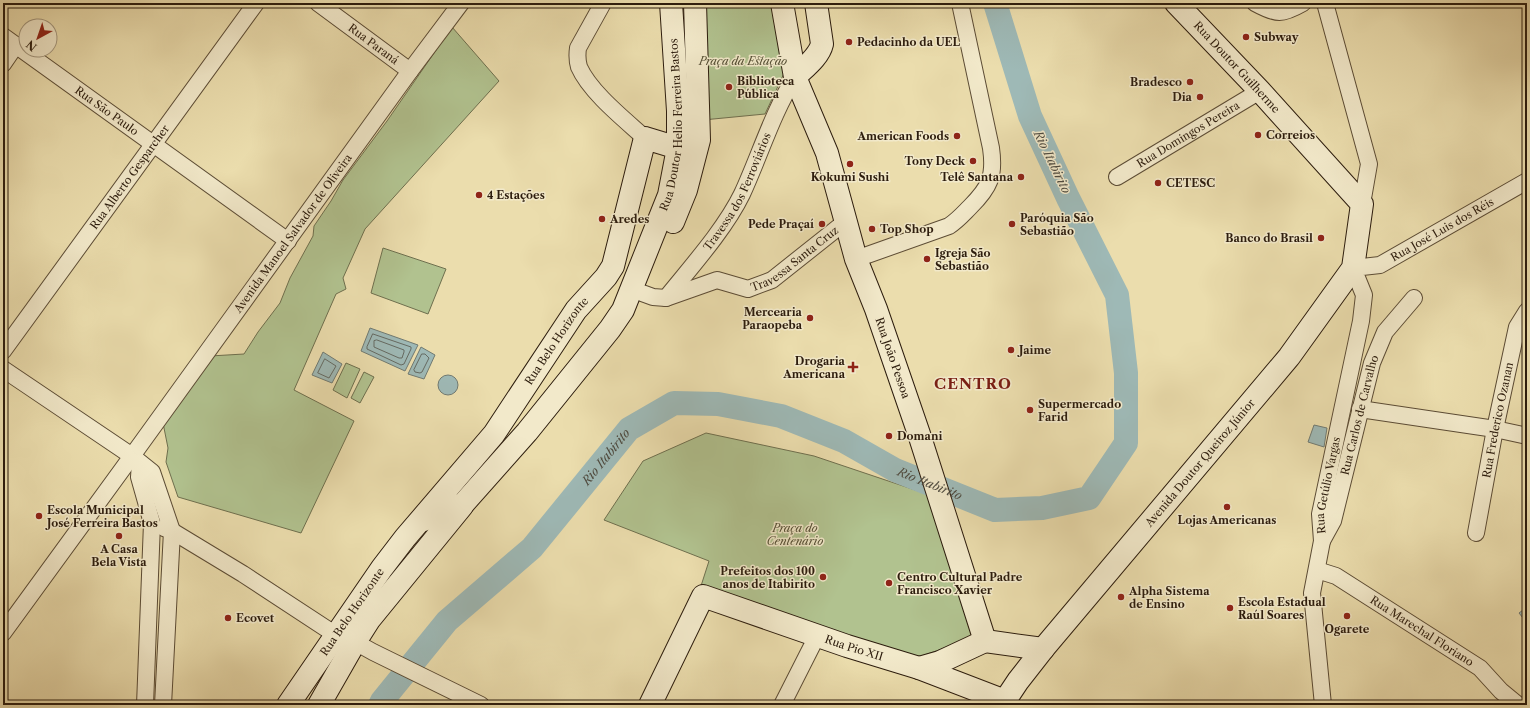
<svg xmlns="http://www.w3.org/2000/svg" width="1530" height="708" viewBox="0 0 1530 708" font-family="'Libre Caslon Text',serif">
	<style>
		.green { fill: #b1c28f; stroke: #6e6f4e }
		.water { fill: #9eb9b6; stroke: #707a72 }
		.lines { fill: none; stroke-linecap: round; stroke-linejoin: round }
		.shore { stroke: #656a62; stroke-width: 1 }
		.river { stroke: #9eb9b6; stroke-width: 24 }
		.street-casing { stroke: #5c4c35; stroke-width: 18 }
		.secondary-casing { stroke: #2c1c0d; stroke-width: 24 }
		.street { stroke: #f2e9ca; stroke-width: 16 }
		.secondary { stroke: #f2e9ca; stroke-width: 22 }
		.poi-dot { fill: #8f2418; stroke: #f2e9ca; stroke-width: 1.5 }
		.labels { text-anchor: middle; stroke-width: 3; stroke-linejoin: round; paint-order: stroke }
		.poi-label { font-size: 11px; font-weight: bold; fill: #2c1c0d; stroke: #f2e9ca; text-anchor: start }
		.street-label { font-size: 11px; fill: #2c1c0d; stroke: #f2e9ca }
		.park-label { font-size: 11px; font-style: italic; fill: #544e34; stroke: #f2e9ca }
		.water-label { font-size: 12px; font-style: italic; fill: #4e4b40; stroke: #f2e9ca }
		.district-label { font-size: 15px; font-weight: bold; letter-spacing: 1px; fill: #7a1f14; stroke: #f2e9ca }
	</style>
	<rect width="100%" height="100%" fill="#ebddad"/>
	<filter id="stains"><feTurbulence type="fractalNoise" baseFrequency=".005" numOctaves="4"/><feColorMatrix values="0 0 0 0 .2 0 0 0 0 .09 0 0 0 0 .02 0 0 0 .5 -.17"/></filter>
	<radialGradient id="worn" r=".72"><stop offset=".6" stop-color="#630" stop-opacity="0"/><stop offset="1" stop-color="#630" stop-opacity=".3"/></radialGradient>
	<!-- green -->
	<path class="green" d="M701,3h73l12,66 -21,45 -62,6z
		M452,27l47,54 -134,148 -22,49 3,11 -10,5 -42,96 60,31 -53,112 -123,-36 -12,-35 2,-14 -5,-25 47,-67 34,-2 14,-22 22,-29 10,-25 23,-42 1,-10 17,-25 12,-21 44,-59z
		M383,248l63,21 -18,45 -57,-21z
		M346,363l14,6 -13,29 -14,-8z
		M364,372l10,5 -14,26 -9,-5z
		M706,433l108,23 113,38 46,144 -57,20 -216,-69 9,-28 -105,-41 39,-59z"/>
	<!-- water -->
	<path class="water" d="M370,328l48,17 -13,26 -44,-20z
		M421,347l14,8 -11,24 -16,-5z
		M323,352l19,12 -10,19 -20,-8z
		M438 385a10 10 0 1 1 20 0a10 10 0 1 1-20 0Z
		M1314,425l13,3 -3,19 -16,-5z
		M1527,607v16l-8,-10z"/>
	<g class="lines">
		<!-- shore -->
		<path class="shore" d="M373,334l38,13v2l-7,15 -3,1 -34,-16v-2z
			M377,340l27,10v2l-2,6h-3l-25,-11v-6z
			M422,354h3l4,4 -7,14 -2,1 -5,-1 -1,-2z
			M325,359l11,7 -7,12 -11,-5z"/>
		<!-- river -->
		<path class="river" id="s1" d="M380,705l2,-4 65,-80 85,-73 97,-119 45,-26 44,1 63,12 63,25 51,29 100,40 47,-2 47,-10 37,-55v-70l-9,-78 -49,-97 -38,-82 -35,-113"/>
		<defs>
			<g id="street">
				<path id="s2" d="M318,3l92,68"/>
				<path d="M603,3l-25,45c-1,7 -1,12 1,19 11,25 45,52 66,71"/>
				<path d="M1255,3c22,12 27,12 48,0"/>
				<path d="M1325,3l44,161 -7,40"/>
				<path id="s3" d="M3,36l285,205"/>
				<path d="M3,64l13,-19"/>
				<path id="s4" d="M1117,177l143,-86"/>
				<path d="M856,259l93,-33c9,-6 14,-12 21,-19 20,-20 25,-31 21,-59l-31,-145"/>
				<path id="s5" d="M642,293l11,4 13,1 51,-18 31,9 24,-9 73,-58"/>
				<path id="s6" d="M666,298c25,-31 59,-69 76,-104 18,-39 30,-80 53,-117"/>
				<path id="s7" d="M3,351l253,-348"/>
				<path d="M3,369l129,87 -129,177"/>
				<path d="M1360,409l135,20 32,7"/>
				<path d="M140,463l-1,14 13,46 -7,182"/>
				<path d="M164,528l8,3 71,43 93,61"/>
				<path id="s8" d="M1476,533l19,-104 22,-102 10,-16"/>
				<path id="s9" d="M1322,541l11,-20 39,-158 13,-31 29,-34"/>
				<path id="s10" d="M1317,570l19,6 144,92 21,23 17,14"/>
				<path d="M355,642l18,10 108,53"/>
				<path id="s11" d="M163,705l9,-174 -20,-59 -20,-16 278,-385 51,-68"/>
				<path d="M782,705l35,-69"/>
				<path id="s12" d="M1323,705l-11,-112 10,-52 -2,-27 41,-193 3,-26 -11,-27 27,-3 147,-84"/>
			</g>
			<g id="secondary">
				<path id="s13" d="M782,3l13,74 32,76 29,106 20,50 43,125 66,207"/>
				<path d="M795,77c9,-9 24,-20 27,-33l-6,-41"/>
				<path d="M673,222l13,-32 13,-50 -4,-137"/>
				<path id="s14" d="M424,520l40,-17 63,-71 83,-103 13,-19 46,-115 9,-47v-37l-7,-108"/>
				<path d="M985,641l58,8"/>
				<path d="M919,668l21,-6 45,-21"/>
				<path id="s15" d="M288,705l94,-137 23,-30 89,-104 82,-124 30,-33 7,-11 32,-128 33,10"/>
				<path d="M319,705l36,-63 14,-22 93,-114"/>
				<path id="s16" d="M650,705l53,-109 144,50 72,22 86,33"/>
				<path id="s17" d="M1002,705l16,-24 25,-32 246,-292 64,-89 9,-64 -102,-113 -84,-88"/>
			</g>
		</defs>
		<!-- street casing -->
		<use href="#street" class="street-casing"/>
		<!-- secondary casing -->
		<use href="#secondary" class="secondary-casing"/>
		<!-- street -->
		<use href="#street" class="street"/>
		<!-- secondary -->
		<use href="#secondary" class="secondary"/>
	</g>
	<!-- markers -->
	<g class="poi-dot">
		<circle cx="1246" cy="37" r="4"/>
		<circle cx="849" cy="42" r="4"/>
		<circle cx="1190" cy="82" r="4"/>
		<circle cx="729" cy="87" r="4"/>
		<circle cx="1200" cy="97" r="4"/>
		<circle cx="1258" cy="135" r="4"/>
		<circle cx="957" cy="136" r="4"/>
		<circle cx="973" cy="161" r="4"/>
		<circle cx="850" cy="164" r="4"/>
		<circle cx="1021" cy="177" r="4"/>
		<circle cx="1158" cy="183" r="4"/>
		<circle cx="479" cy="195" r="4"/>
		<circle cx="602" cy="219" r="4"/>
		<circle cx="822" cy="224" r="4"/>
		<circle cx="1012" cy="224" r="4"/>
		<circle cx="872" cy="229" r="4"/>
		<circle cx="1321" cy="238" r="4"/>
		<circle cx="927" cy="259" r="4"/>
		<circle cx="810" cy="318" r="4"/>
		<circle cx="1011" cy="350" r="4"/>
		<path d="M851 361h4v4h4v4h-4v4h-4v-4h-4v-4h4z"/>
		<circle cx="1030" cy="410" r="4"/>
		<circle cx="889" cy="436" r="4"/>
		<circle cx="1227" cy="507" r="4"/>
		<circle cx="39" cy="516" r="4"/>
		<circle cx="119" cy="536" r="4"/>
		<circle cx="823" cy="577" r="4"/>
		<circle cx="889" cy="583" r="4"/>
		<circle cx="1121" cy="597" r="4"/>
		<circle cx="1230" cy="608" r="4"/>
		<circle cx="1347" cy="616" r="4"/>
		<circle cx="228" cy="618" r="4"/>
	</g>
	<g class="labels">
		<!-- poi labels -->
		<g class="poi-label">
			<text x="1254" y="41">Subway</text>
			<text x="857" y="46">Pedacinho da UEL</text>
			<text x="737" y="85">Biblioteca<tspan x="737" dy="13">Pública</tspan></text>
			<text x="1182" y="86" text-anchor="end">Bradesco</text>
			<text x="1192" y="101" text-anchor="end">Dia</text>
			<text x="1266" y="139">Correios</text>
			<text x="949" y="140" text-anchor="end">American Foods</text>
			<text x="965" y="165" text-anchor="end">Tony Deck</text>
			<text x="850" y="181" text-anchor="middle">Kokumi Sushi</text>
			<text x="1013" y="181" text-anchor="end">Telê Santana</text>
			<text x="1166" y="187">CETESC</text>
			<text x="487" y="199">4 Estações</text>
			<text x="1020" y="222">Paróquia São<tspan x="1020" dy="13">Sebastião</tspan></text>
			<text x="610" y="223">Aredes</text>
			<text x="814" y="228" text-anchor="end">Pede Praçaí</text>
			<text x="880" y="233">Top Shop</text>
			<text x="1313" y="242" text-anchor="end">Banco do Brasil</text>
			<text x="935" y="257">Igreja São<tspan x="935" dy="13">Sebastião</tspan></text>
			<text x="802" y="316" text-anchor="end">Mercearia<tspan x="802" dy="13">Paraopeba</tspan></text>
			<text x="1019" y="354">Jaime</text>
			<text x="845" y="365" text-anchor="end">Drogaria<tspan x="845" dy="13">Americana</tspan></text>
			<text x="1038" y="408">Supermercado<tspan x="1038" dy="13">Farid</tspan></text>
			<text x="897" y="440">Domani</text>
			<text x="47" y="514">Escola Municipal<tspan x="47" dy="13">José Ferreira Bastos</tspan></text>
			<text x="1227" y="524" text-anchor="middle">Lojas Americanas</text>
			<text x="119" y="553" text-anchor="middle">A Casa<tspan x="119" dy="13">Bela Vista</tspan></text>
			<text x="815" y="575" text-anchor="end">Prefeitos dos 100<tspan x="815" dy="13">anos de Itabirito</tspan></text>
			<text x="897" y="581">Centro Cultural Padre<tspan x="897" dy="13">Francisco Xavier</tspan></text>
			<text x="1129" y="595">Alpha Sistema<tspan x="1129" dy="13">de Ensino</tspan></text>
			<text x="1238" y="606">Escola Estadual<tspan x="1238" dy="13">Raúl Soares</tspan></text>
			<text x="236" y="622">Ecovet</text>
			<text x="1347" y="633" text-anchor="middle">Ogarete</text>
		</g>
		<!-- street labels -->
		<g class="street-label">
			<text dy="4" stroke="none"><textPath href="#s2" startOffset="69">Rua Paraná</textPath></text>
			<text transform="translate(1237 67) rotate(47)" y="4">Rua Doutor Guilherme</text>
			<text dy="4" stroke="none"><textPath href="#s3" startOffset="128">Rua São Paulo</textPath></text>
			<text dy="4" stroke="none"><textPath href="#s14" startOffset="488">Rua Doutor Helio Ferreira Bastos</textPath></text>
			<text dy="4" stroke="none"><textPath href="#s4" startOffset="83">Rua Domingos Pereira</textPath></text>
			<text dy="4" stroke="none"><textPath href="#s7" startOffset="215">Rua Alberto Gesparcher</textPath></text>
			<text dy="4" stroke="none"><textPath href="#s6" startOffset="129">Travessa dos Ferroviários</textPath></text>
			<text dy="4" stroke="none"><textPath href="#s12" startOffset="544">Rua José Luis dos Réis</textPath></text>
			<text dy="4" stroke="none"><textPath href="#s11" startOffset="537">Avenida Manoel Salvador de Oliveira</textPath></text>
			<text dy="4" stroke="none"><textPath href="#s5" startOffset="167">Travessa Santa Cruz</textPath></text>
			<text dy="4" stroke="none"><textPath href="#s15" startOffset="453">Rua Belo Horizonte</textPath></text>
			<text dy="4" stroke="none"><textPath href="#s13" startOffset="373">Rua João Pessoa</textPath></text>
			<text dy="4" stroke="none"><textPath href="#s9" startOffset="132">Rua Carlos de Carvalho</textPath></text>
			<text dy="4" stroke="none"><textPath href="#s8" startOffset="115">Rua Frederico Ozanan</textPath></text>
			<text dy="4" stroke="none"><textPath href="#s17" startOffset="313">Avenida Doutor Queiroz Júnior</textPath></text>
			<text dy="4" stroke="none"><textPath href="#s12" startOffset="222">Rua Getúlio Vargas</textPath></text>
			<text dy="4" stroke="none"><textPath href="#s15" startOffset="113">Rua Belo Horizonte</textPath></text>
			<text dy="4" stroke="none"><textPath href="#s10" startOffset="122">Rua Marechal Floriano</textPath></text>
			<text dy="4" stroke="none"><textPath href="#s16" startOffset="281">Rua Pio XII</textPath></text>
		</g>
		<!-- park labels -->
		<g class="park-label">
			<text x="743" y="65">Praça da Estação</text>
			<text x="795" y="532">Praça do<tspan x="795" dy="13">Centenário</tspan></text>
		</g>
		<!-- water labels -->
		<g class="water-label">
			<text transform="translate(1052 162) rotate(64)" y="4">Rio Itabirito</text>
			<text dy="4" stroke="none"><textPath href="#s1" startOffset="337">Rio Itabirito</textPath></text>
			<text dy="4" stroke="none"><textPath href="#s1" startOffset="697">Rio Itabirito</textPath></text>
		</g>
		<!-- district labels -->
		<g class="district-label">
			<text x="973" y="389">CENTRO</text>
		</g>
	</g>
	<!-- margin -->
	<rect width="1530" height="708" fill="none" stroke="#ebddad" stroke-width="16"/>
	<rect x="4" y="4" width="1522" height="700" fill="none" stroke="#2c1c0d" stroke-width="2"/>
	<rect x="8" y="8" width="1514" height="692" fill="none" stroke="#2c1c0d"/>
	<!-- north arrow -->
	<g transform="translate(38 38) rotate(220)"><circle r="19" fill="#f2e9ca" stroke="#a3977e"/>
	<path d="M0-3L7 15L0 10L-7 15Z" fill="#8f2418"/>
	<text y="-6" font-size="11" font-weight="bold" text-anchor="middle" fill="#2c1c0d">N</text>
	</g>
	<rect width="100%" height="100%" filter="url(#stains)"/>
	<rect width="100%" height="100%" fill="url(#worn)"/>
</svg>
